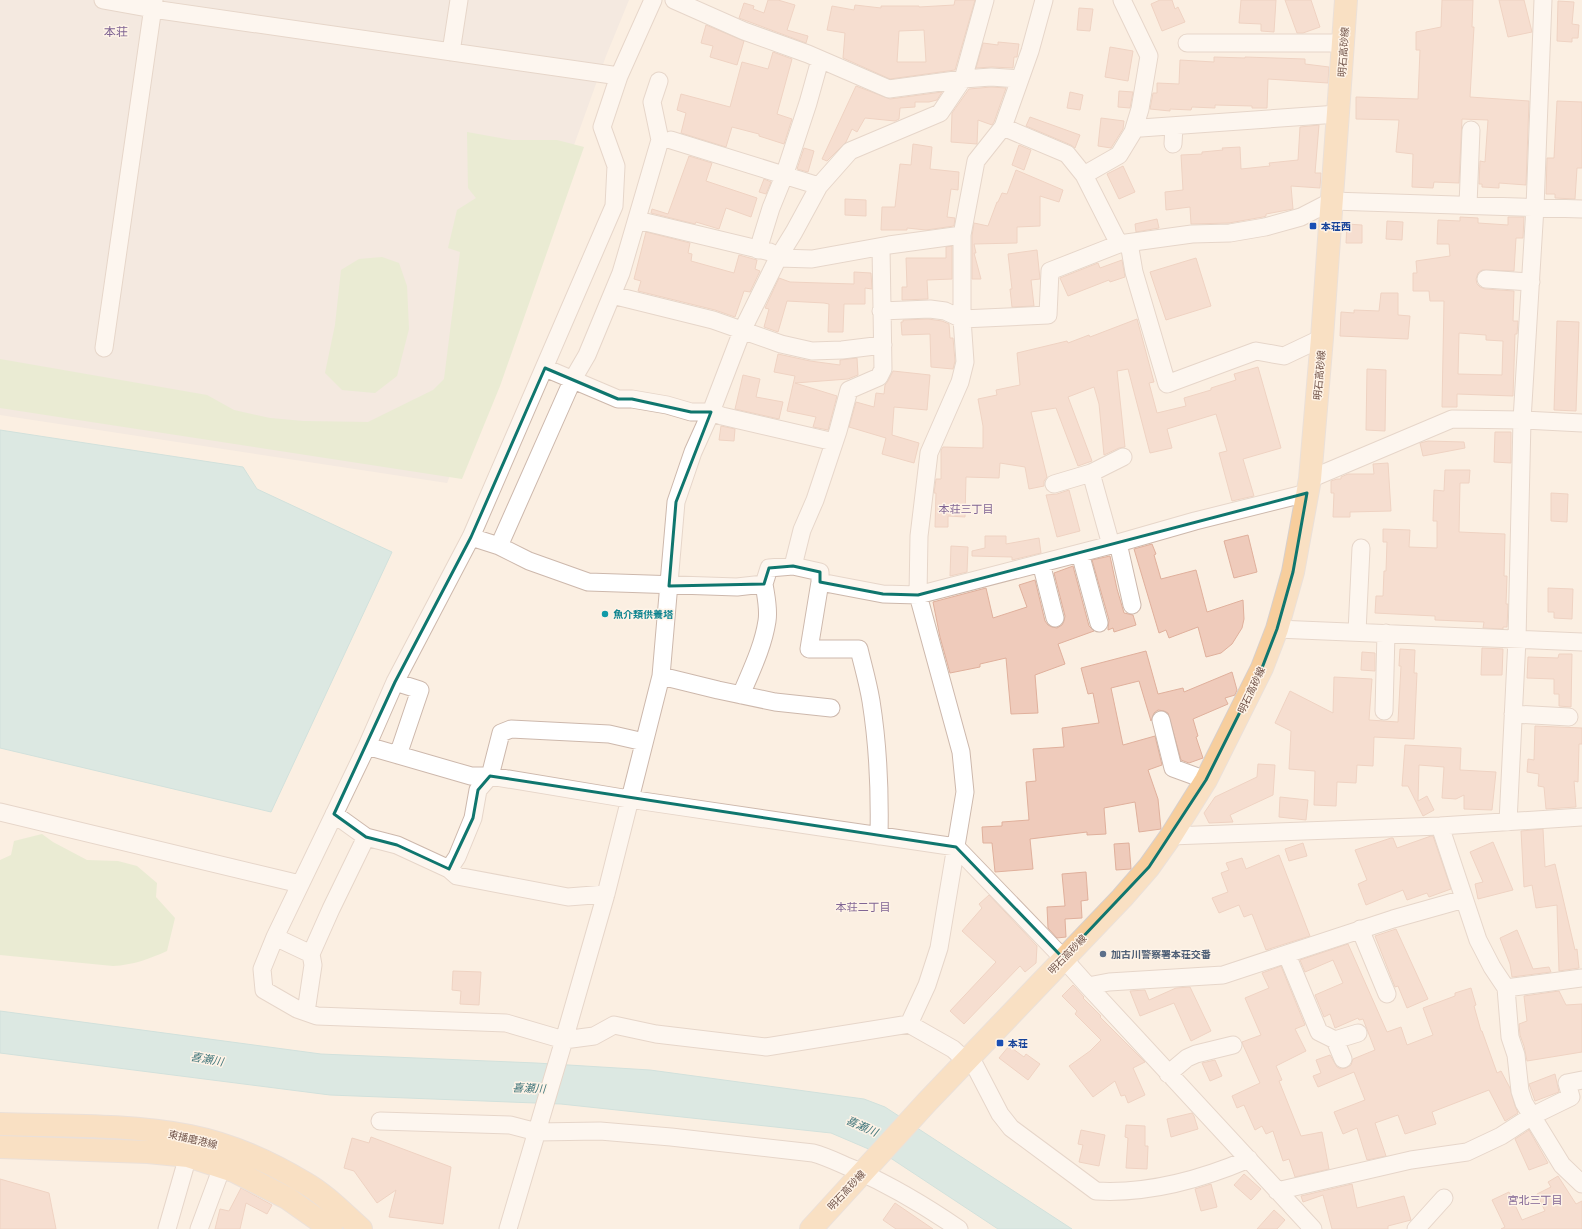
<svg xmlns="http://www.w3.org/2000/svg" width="1582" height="1229" viewBox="0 0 1582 1229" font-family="'Archivo Narrow','Noto Sans JP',sans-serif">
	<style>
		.industrial { fill: #eae2dd }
		.green { fill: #d4e7c1 }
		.water { fill: #b7e0e3; stroke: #9ed0d4 }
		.building { fill: #efcbbb; stroke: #e0b09c; fill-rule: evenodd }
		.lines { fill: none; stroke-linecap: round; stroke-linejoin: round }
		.minor-casing { stroke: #cdb8ac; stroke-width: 19 }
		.major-casing { stroke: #d7cfcc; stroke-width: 24 }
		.minor { stroke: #fff; stroke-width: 17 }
		.major { stroke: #f7ce9d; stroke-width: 22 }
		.marked { fill: none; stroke: #0f766e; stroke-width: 3; stroke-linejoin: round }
		.transit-dot { fill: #1a4fb4; stroke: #fef3e7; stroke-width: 1.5 }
		.culture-dot { fill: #0f9aa8; stroke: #fef3e7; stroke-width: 1.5 }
		.service-dot { fill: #5c6f8a; stroke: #fef3e7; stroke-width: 1.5 }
		.labels { text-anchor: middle; stroke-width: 3; stroke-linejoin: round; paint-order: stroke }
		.street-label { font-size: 10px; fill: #71544a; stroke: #fef3e7 }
		.transit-label { font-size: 10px; font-weight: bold; fill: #164399; stroke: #fef3e7; text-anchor: start }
		.culture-label { font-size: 10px; font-weight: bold; fill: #0d838f; stroke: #fef3e7; text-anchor: start }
		.service-label { font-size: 10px; font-weight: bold; fill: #4e5e75; stroke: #fef3e7; text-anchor: start }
		.neighbourhood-label { font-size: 11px; fill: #806594; stroke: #fef3e7 }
		.water-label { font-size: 11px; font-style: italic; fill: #42777c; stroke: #fef3e7 }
		.quarter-label { font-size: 12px; fill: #806594; stroke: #fef3e7 }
	</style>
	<rect width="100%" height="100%" fill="#fbefe2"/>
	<!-- industrial -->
	<path class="industrial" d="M0,0h629l-23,56 -101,281 -58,146 -447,-68z"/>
	<!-- green -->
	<path class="green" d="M467,132l45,8h45l27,7 -84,239 -38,93 -462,-71v-49l207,36 27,15 36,8 33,3 65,1 65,-32 11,-11 16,-127 -12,-4 9,-38 19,-12 -8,-10z
		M382,257l17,6 8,23 2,43 -12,47 -22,17 -33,-3 -17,-17 10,-48 6,-55 18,-11z
		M42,834l11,8 34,18 31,1 19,5 20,17 -1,14 19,21 -8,33c-18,8 -34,14 -54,15l-113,-11v-95l11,-5 3,-14z"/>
	<!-- water -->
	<path class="water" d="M0,430l243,37 14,22 135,63 -121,260 -271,-64z
		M0,1011l321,43 215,9 114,7 214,29 21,8 187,122h-74l-106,-70 -61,-26 -270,-29 -231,-9 -330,-42z"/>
	<!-- building -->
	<path class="building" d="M768,0h10l17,5 -8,25 21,6 -2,7 -67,-25 5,-15 10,3 -1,3 11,4z
		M955,0h20l-20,70 -65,9 -47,-21 2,-25 -18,-3 5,-24 22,4 1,-5 26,3v-2h38v1l35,-2zM924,30l2,32h-29l2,-31z
		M1160,0h12l3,9 3,-2 7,15 -23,9 -11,-27z
		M1241,0h35l-2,32 -13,-1v-7l-22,-1z
		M1285,0h26l9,27 -17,6h-6z
		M1442,0h31l-1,27h2l-4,70 59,4 -3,84 -27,-2v5l-17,-1v-3h-3l1,-23 5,1 3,-42 -26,-1 -3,64 -25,-1 -1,6 -21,-1 1,-33 -17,-2 3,-32 -43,-1v-22l62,2 2,-49h-4v-18l25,-5z
		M1499,0h25l8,32 -24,5z
		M1558,1l16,1 -2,22 7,1 -1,13h-6v4l-15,-1z
		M1079,8l14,1 -3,22 -13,-1z
		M706,25l38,16 -7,24 -27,-8 3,-11 -12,-3z
		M998,42l21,2 -2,13h-3l-1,11 -21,-1 -16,1 7,-25 15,2z
		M1110,47l23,4 -5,30 -23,-4z
		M773,52l19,7 -15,55 15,5 -8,25 -25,-8v-2l-27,-7 -6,20 -45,-14 5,-20 -9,-3 4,-16 49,13 12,-45 26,7z
		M1214,57l31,1v-1l60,2v5l24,3 -1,16 -60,-4 -1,29h-15v-2l-37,-1v3l-23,-1 -1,3 -21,-1v2l-20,-2 3,-16h4v-10l22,1 1,-24 34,2z
		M856,86l34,13 52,-7 -5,8 -8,2h-14v5l-15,1 -1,11 -4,2 -30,-3 -8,14 -5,-3 -6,13 -19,19 -5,-2z
		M991,87l15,1 -12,34 -2,3 -14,-5 -1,24 -26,-2 1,-29 17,-24z
		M1119,91l14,1 -3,16 -12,-1z
		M1070,92l13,3 -3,15 -13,-2z
		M1557,101l25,1v66h-5l-2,31 -20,-1v-4h-9l1,-36h7z
		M1030,117l50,18 -5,13 -4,-3 -45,-19z
		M1101,118l23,3 -1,8 -12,19 -13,-2z
		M1319,125l-4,48h6l-1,15 -29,-2 2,23 -27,5v2l-3,1 -34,6 -38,1 -1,-17 -24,3 -1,-18 18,-2 -2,-35 21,-1v-2l21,-2 -1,-2 18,-1 1,22 29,-3 -1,-3 29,-3 2,-33z
		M913,144l19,3 -2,22 29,3 -1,18 -7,-1 -4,28 8,1 -1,8 -28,4 -19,-2v2h-26l1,-23h13l5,-43 11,1z
		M1019,145l12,5 -7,20 -12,-5z
		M804,148l10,3 -6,21 -11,-3z
		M689,156l23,7 -6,18 51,17 -6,19 -25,-9 -7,21 -23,-7 -1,2 -44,-11 1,-4 16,5z
		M1123,166l12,26 -16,7 -12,-25z
		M1016,170l47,20 -4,12 -19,-6v30l-23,1v16l-43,1 2,9h-2l7,26h-9v-43l2,-13 14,3 9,-24h1l4,-9 5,1z
		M764,179l7,3 -5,12 -7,-2z
		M845,199l21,1v16l-21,-1z
		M1460,217l18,1v5l30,2v-8h16l-1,21h-7l-2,33 -32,-1 -4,3 -2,6 1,5 3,3 5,2 29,2 -1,30h5l-1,13h-2l-2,62 -56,-2v13h-15l2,-106h-14l-1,-10h-16v-18h4l-1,-12 34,-5 -1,-12h-12l1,-24 22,1zM1459,333l27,2v5l17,1 -1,34 -44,-1z
		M1157,219l2,9 -23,4 -1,-8z
		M1387,221l16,1 -1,18 -16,-1z
		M1347,224l15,1v18h-16z
		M646,232l44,11 -2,10 4,1 -1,7 43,12 5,-18 18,5 -2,9 5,2 -10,21 -6,-1 -9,26 -20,-7 -77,-19 3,-10 -7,-2z
		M952,246v33l-25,1 1,19 -26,1v-13h5l-1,-29h40v-11z
		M1037,250l3,29 -9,1 3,26 -22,1 -2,-18h2l-4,-35z
		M1196,258l15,48 -45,14 -16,-48z
		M1122,260l3,17 -15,5 -1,-2 -41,16 -8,-18 38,-15 2,5z
		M854,272l17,1 1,16 -7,-1v16h-21l-1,28h-15l1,-28 -5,-1 -37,-2 -9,31 -14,-5 5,-18 -4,-1 14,-30 11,4 64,2z
		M1381,293h17v22l12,1 -2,23 -68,-3 1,-24 13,1v-3l25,1z
		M928,319l14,2 7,3 1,14h3l2,23 -2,8 -22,-2 -1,-33 -28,1 -1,-13h2v-2z
		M1137,319l17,63 -5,1 8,30 29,-7 -2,-8 27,-8v-2l25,-8 -2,-6 24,-7 23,81 -38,11 11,37 -22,5 -13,-48 8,-2 -11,-37 -49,15 5,19 -22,5 -22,-84 -11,2 8,76 -6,1 -15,7 -5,-51 -5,-17 -26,10 24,64 -14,5 -22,-58 -25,4 16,65 -3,4v5l-15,3 -4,-22 -25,-4 -1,15 -33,-1 -1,40 -17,-1v11h-13l1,-34h-2l2,-14h5v-29l2,-3 40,1v-22l-5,-27 19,-4 -1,-5 24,-5 -3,-32 50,-12 1,2 21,-8 1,2z
		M1557,321l22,1 -3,89 -22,-1z
		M778,354l32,7 30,4v-5l17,-2 1,17 -10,4 -53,4 42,13 -9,34 -15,-3 3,-10 -29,-6 8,-35 -21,-4z
		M1367,369l19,1 -1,61 -19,-1z
		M893,371l37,4 -3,35 -33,-3 -2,28 27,8 -5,20 -32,-9 4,-16 -37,-11 7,-25 18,5 2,-14 8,1 1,-9 3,-4z
		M743,375l17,4 -4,18 27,5 -4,17 -44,-10z
		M721,426l14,3 -1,12 -15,-1z
		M1495,432h16v31l-17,-1z
		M1428,441l36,1 1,6 -42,8 -3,-13z
		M1388,463l3,48 -41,1v5h-17l1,-24h-3v-12l6,-2h4v-2l7,-3h26l-1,-10z
		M1445,470h25l-1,13h-9l-1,49 46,2 -1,42h3l-1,28h2l-1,23h-4v2l-20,-1 1,-6 -49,-2v-4l-60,-3 1,-17h7l1,-25h2l1,-29h-4v-13l27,1 -1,17 28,1v-27h-4l1,-31 10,1z
		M1069,490l11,41 -23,6 -11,-42 11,-1z
		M1551,493l17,1 -1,28 -16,-1z
		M1248,535l9,37 -23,6 -10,-37z
		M985,536h21v8l33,-6 2,15 -29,7v-3l-40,-1v-5l13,-3z
		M1152,544l4,10 -2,1 7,24 35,-9 11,42 36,-12 1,19 -2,9 -10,16 -11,9 -15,4 -8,-30 -29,11 -3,-8 -7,3 -25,-84z
		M951,546l17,1 -1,25 -17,4z
		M1110,556l7,33 7,24 9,2 3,10 -22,7 -1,-4 -5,2v-2l1,-8 -17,-60z
		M1073,566l16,60 5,5 -36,13 7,20 -30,11 3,38 -27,1 -5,-56 -26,6v3l-30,6 -10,-36 -7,-35 53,-14 7,30 34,-11 -8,-22 16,-5 10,41 3,4 4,2 5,1 5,-3 2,-4 1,-5 -11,-43z
		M1548,588l25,1 -1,30 -18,-1v-6h-6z
		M1482,648l21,1 -1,26h-21z
		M1400,649l15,1 -1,23h3l-3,66 -40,-2 -1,29 -16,-1 -1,18 -19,-1 -1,24 -22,-1 1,-34 -26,-2 2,-38 -16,-8 15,-32 43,22 1,-36 38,2 -3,41 29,2 3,-56h-2z
		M1146,651l12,43 25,-6 1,4 48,-20 5,18 -2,5 -10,3 3,6 -35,15 5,17 -2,1 7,21 -14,5 -8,-3 -13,-47 -4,-2 -6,-1 -4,3 -3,8 -12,-40 -28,7 12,57 32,-9 7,29 -14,5 10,29 3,30 -22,3 -4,-30 -31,6 2,26 -19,1v-3l-57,7 3,30 -38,3 -3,-29h-9l-1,-16 20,-1v-4l27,-2 -3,-38 10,-1 -3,-32 31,-2 -2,-19 37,-5 -6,-30 -5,1 -7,-26z
		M1362,652l13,1v18l-14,-1z
		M1559,654h13l-1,53 -12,-1v-12h-5v-15l-27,-1 1,-21 30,1z
		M1535,726l47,2v16h-3l-1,38 -4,-1 2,26 -30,2 -2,-22 -6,-1 1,-12 -12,-2 1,-13 6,1z
		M1405,745l56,3 -1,22 36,2 -4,38 -28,-1v-14l-8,4 -14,-1 2,-31 -25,-2 -1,36 9,-5 7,14 -11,6 -15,-30h-6z
		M1258,764l17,1 -2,30 -43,20 3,7 -24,1 -5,-10 11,-16 42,-20z
		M1280,797l28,3 -2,20 -27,-3z
		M1543,829l2,38 10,-3 20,86 2,-1 2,19 -20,3 -2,-66 -21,3 -4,-23 -8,2 -3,-56z
		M1431,836h2l18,53 -22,8 -2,-4 -20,7 -4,-10 -37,15 -8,-21 9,-4 -12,-30 36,-12h2l4,10z
		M1493,842l20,48 -35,9 -3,-15 8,-2 -13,-30z
		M1129,843l2,26 -15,1 -2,-26z
		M1303,843l4,13 -18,5 -4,-12z
		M1279,855l31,81 -44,14 -14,-36 -8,3 -5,-12 -20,8 -7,-15 16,-6 -7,-19 8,-3 -3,-7 16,-5 4,11z
		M1086,872l2,28 -7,1 1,17 -17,1 1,18 -9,1 -9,-10 -1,-21 18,-1 -3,-32z
		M989,895l48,51 -1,17 -11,9 -5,-6 -56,58 -14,-13 46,-49 -34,-31 20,-23 -3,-4z
		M1396,929l32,70 -21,9 -9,-22 -3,1 -20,-51z
		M1517,930l16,39 16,-2 2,5 -39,5 -2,-13 -10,-26z
		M1348,944l39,88 14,-5 6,18 26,-10 -10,-27 32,-12v-3l16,-5 5,17 -2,1 7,25h1l15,42 4,-2 9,17 5,18 3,7 -13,8 -16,-31 -57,22 4,12 -31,10 -7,-19 -23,8 11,33 -19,4 -10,-32 -14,6 -9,-22 31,-12 -11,-28 -36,15 -5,-11 8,-3 -5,-13 14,-5 7,12 4,2 5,-1 5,-3 2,-6 22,-9 -12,-31 -4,1 -1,-2 -23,10 -5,-14 -6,3 -9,-22 28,-12 -10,-23 -28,12 -5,-12z
		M1281,966l24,59 -10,4 11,22 -30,15 6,14 -3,1 22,55 21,-4 7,37 -34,8 -6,-18 -6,2 -10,-30 -7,3 -4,-8 -7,4 -11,-25 -7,3 -5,-12 28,-13 -17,-38 -1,-3 19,-7 -16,-37 24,-10 -7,-15z
		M453,971l28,1 -2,33 -19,-1 1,-13 -9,-1z
		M1073,985l11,12 -1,1 18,18 -1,1 45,45 -12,6 12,27 -17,8 -3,-8 -4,1 -6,-15 -22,16 -24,-31 21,-15 11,-11 -26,-26 2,-3 -15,-15z
		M1190,987l21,44 -20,10 -17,-38 -34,13 -10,-25 15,-1 4,10 27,-12z
		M1559,991l7,14 16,-1v48l-55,9 -3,-15 -4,-11 -1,-11 8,-3 -3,-25z
		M1009,1046l15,11 2,-3 14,10 -12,16 -29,-22z
		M1215,1060l7,16 -12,5 -8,-18z
		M1555,1074l4,18 -24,9 -6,-17z
		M1192,1113l2,3 4,13 -27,8 -4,-18z
		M1126,1125l19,1v20h3l-1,23 -21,-1 2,-30 -3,-1z
		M1081,1130l24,5 -6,31 -20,-4 4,-17 -5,-1z
		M1529,1130l19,33 -19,7 -14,-31z
		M371,1137l80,30 -8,57 -54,-7 7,-27 -19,13 -23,-32 -10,-3 8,-30 17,5z
		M1244,1174l17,15 -10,11 -17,-15z
		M1558,1176l18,28 6,-3v28h-81l4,-2 -13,-27 17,-8 13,28 23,-9 -8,-17 14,-7 -3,-5z
		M0,1179l49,14 7,36h-56z
		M1211,1184l6,23 -16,4 -6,-22z
		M1352,1184l5,24 47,-12 7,24 -23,6v3h-56l-9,-34 -20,7 -2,-6z
		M241,1188l31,17 -5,9 -21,-11 -6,26h-25l5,-20 9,2z
		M895,1203l38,26h-37l-13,-9z
		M1274,1210l11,10 -8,9h-20z"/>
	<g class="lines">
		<defs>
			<path id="minor" d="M103,0l50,9 466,67
				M653,0l-34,76 -17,51 14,39 -2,40 -143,331 -76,145 -28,64 -92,191 -13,32 2,21 33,19 20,7 189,7 58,17 30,-4 20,-11 42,9 110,13 143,-23 44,25 13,12 9,5 25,48 11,14 85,63c51,3 106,-12 153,-32
				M674,0l70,31 64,23 81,35 74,-10 28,-2 29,2
				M1187,43h156
				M451,52l8,-52
				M1003,127l64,27 17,21 35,69
				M1141,128l197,-14
				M671,140l148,46
				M1173,144l1,-18
				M1084,175l35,-20 14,-23 7,-23 9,-53 -27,-56
				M1468,205l3,-75
				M637,220l133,32
				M1129,243l5,29 33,112 89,-33 28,5 38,-18
				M758,250l13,-42 13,-32 24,-73 12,-43
				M778,258l34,1 77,-14 73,-10
				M1486,279l45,3
				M612,295l101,25 68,24 31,7 30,-1 41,-5
				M881,311l49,-2 15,2 17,8 86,-4 2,-44 69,-27 73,-10 38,-1 35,-6 36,-10 31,-16 250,8
				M104,348l50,-348
				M545,368l73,31h14l35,6 24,7h20l11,4 112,26
				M1091,473l20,72
				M1310,479l142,-60 70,1 60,3
				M1054,484l37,-11 32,-16
				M471,537l28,9 30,15 59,21 149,5 27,-3 5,-16 24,-2 27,6v10l63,12 35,1 193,-50 84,-24 112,-28
				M1118,543l14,62
				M499,546l74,-167 14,-24 34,-82 39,-133 -8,-38 7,-21
				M1080,553l19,70
				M1041,563l14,55
				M793,566l9,-36 13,-30 23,-69 11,-41 30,-13 4,-8 -2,-122
				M820,582l-11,67h50c4,17 9,34 12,52 7,44 9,90 8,135
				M1277,629l305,13
				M1357,632l4,-84
				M661,676l57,14 57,12 56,6
				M395,682l25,8 -22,65
				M741,695c10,-24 22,-48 26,-74 2,-12 -1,-24 -3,-37
				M1384,711l2,-78
				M1513,714l56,3
				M1161,720l12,48 33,12
				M367,746l104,30h19l139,23 327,48 107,111 25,28 225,243
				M0,812l300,72
				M1508,822l9,-183 5,-219 13,-213 8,-207
				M1440,826l38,114 14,27 14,21 4,49 6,18 4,36 4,12 38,62 20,19
				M1171,836l269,-10 142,-9
				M366,837l31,8 52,24 8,-12 16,-39 5,-28 12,-14 11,-43 10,-4 98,5 35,8
				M449,869l8,7 111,21 38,-3
				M1360,929l27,65
				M275,937l36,17
				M1287,955l32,77 16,8 23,-7
				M1088,986l21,-4 114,-7 170,-56 71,-20
				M1506,988l76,-10
				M306,1012l7,-47 -2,-11 20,-45 35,-72 -32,-23
				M909,1024l18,-39 12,-37 26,-156 -4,-40 -43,-157 1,-59 10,-83 31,-71 5,-20 -3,-43v-84l14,-74 27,-34 27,-76 14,-51
				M1335,1040l8,19
				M1168,1074l19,-16 9,-4 37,-9
				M380,1121l130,4 27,7 63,-1 71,6 142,16c15,4 28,11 43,17 38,17 68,35 103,59
				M1277,1191l134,-31 56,-8 34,-16 31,-20 39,-19 -4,-14 15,-3
				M167,1229l21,-73 2,-12
				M199,1229l23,-62
				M508,1229l56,-189 42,-146 55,-218 15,-174 17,-50 18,-40 31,-81 36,-73 16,-26 25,-46 31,-35 90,-38 23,-34 22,-79
				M1416,1229l28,-31"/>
			<path id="major" d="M0,1124c63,2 128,0 190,12 40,8 80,26 115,47 21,12 38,30 56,46
				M0,1147l148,5 40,4 46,15 53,27 44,31
				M811,1229l116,-127 195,-204 27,-31 22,-31 35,-56 56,-112 15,-39 16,-57 17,-93 12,-141 24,-338"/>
		</defs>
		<!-- minor casing -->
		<use href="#minor" class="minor-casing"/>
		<!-- major casing -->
		<use href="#major" class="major-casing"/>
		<!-- minor -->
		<use href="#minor" class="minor"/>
		<!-- major -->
		<use href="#major" class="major"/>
	</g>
	<!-- marked area -->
	<path d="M0 0H1582V1229H0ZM545,368l73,31h14l59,13h20l-35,90 -7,84 95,-2 5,-16 24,-2 27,6v10l63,12 35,1 389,-102 -14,79 -16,57 -15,39 -56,112 -57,87 -86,91 -107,-111 -466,-71 -12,14 -5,28 -24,51 -52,-24 -31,-8 -32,-23 61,-132 76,-145z" fill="#fbefe2" fill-opacity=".55" fill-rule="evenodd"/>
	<path class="marked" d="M545,368l73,31h14l59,13h20l-35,90 -7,84 95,-2 5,-16 24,-2 27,6v10l63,12 35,1 389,-102 -14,79 -16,57 -15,39 -56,112 -57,87 -86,91 -107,-111 -466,-71 -12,14 -5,28 -24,51 -52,-24 -31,-8 -32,-23 61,-132 76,-145z"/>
	<!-- markers -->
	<g class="transit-dot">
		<rect x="1309" y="222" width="8" height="8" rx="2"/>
		<rect x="996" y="1039" width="8" height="8" rx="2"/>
	</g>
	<circle class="culture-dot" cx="605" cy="614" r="4"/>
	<circle class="service-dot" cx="1103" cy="954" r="4"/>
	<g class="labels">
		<!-- street labels -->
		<g class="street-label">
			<text transform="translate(1343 52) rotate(-86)" y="4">明石高砂線</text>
			<text transform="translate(1319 375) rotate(-85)" y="4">明石高砂線</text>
			<text transform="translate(1251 690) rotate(-65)" y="4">明石高砂線</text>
			<text transform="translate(1067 954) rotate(-46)" y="4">明石高砂線</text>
			<text transform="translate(193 1139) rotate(13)" y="4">東播磨港線</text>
			<text transform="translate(846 1190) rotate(-47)" y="4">明石高砂線</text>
		</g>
		<!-- transit labels -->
		<g class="transit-label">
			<text x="1321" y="230">本荘西</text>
			<text x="1008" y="1047">本荘</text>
		</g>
		<!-- culture labels -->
		<g class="culture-label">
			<text x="613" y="618">魚介類供養塔</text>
		</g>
		<!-- service labels -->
		<g class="service-label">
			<text x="1111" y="958">加古川警察署本荘交番</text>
		</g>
		<!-- neighbourhood labels -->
		<g class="neighbourhood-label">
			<text x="966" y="513">本荘三丁目</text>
			<text x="863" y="911">本荘二丁目</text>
			<text x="1535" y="1204">宮北三丁目</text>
		</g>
		<!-- water labels -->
		<g class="water-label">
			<text transform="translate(207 1059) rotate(10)" y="4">喜瀬川</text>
			<text transform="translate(529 1088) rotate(3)" y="4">喜瀬川</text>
			<text transform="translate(862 1126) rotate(24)" y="4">喜瀬川</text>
		</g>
		<!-- quarter labels -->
		<g class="quarter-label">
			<text x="116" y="36">本荘</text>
		</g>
	</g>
</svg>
